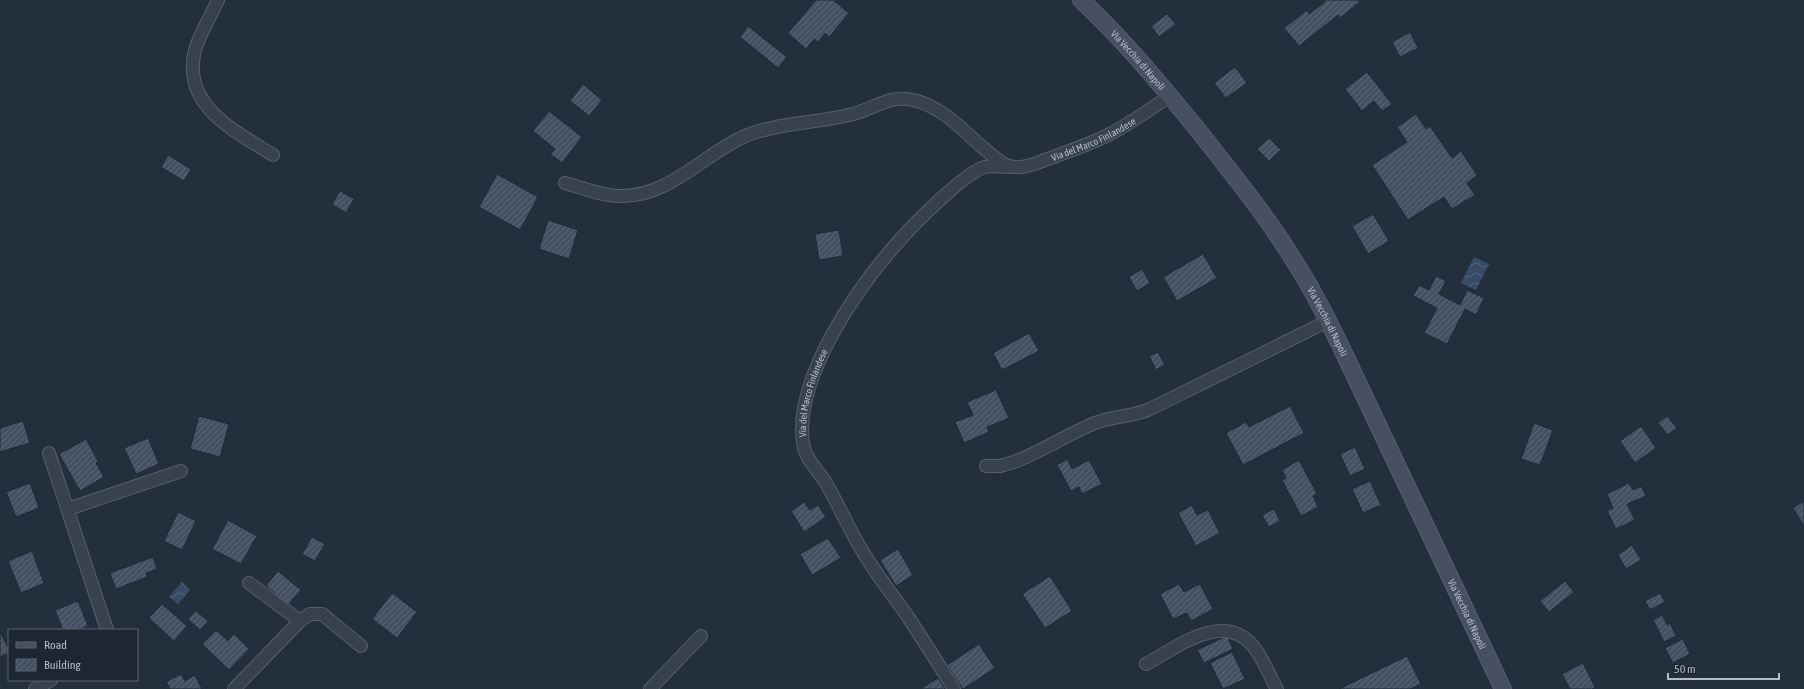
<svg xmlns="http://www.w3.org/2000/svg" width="1804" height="689" viewBox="0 0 1804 689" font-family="'Asap Condensed',sans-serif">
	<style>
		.water { fill: url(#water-waves) }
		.building { fill: url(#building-hatch); stroke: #1f2835 }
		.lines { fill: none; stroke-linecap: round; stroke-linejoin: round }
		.street-casing { stroke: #565f6c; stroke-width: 14 }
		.secondary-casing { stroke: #565f6c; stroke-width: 18 }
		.street { stroke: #38414e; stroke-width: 12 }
		.secondary { stroke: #465061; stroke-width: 16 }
		.labels { text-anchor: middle; stroke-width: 3.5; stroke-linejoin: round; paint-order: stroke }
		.street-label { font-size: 10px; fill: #b4bcc9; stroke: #1d2633 }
	</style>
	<defs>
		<pattern id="water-waves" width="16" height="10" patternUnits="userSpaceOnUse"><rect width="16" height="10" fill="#394c67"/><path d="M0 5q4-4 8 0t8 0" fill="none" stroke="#53647b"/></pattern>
		<pattern id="building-hatch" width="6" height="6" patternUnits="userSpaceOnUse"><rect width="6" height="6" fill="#455162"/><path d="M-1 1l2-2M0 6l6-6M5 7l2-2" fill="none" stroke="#5d6877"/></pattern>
	</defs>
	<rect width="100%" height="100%" fill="#242f3e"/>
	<!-- water -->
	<path class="water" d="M1474,257l15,7 -13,26 -15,-7z
		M182,582l8,8 -12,14 -9,-7z"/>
	<!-- building -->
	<path class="building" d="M816,0h17l16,13 -20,24 -4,-4 -7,9 -4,-3 -8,10 -18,-16z
		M1324,0h35l1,2 -20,16 -2,-3 -39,31 -15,-18 23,-18 2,4 16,-12z
		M1167,14l9,10 -17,13 -8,-11z
		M748,26l39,31 -9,11 -38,-31z
		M1410,32l8,16 -18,9 -8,-15z
		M1235,67l12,16 -21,15 -12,-15z
		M1367,72l25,32 -10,7 -8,-10 -12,10 -17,-22z
		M583,84l19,16 -13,16 -19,-15z
		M549,111l33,26 -20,26 -12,-9 5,-5 -22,-18z
		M1416,114l10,15 4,-3 22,32 9,-7 16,24 -10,8 8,12 -23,14 -8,-12 -36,23 -36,-55 35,-23 -10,-15z
		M1269,138l12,12 -12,11 -12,-12z
		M168,155l23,14 -7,12 -23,-14z
		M497,174l41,23 -18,33 -41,-23z
		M340,191l14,8 -8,14 -14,-9z
		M1373,214l16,27 -21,13 -16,-28z
		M548,220l30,10 -9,29 -30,-10z
		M839,230l4,26 -24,4 -4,-26z
		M1203,254l14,24 -40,23 -14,-24z
		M1142,269l8,14 -13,8 -8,-14z
		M1436,276l10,5 -7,13 21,11 7,-15 17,8 -8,17 -11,-6 -18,35 -23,-11 13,-25 -24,-12 6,-11 10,5z
		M1029,333l10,18 -37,19 -9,-17z
		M1158,352l7,13 -9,5 -7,-14z
		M996,390l13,28 -22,9 2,5 -25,11 -9,-21 18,-7 -6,-13z
		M1290,406l14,27 -61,32 -17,-32 20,-11 3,5z
		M199,416l30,8 -9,33 -30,-8z
		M1667,416l10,12 -9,7 -10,-12z
		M23,421l7,22 -30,9v-24z
		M1534,423l19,7 -13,35 -19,-6z
		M1641,426l15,22 -21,15 -15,-22z
		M148,438l11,26 -23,10 -12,-26z
		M86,439l12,22 -2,2 8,14 -24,14 -21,-37z
		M1355,447l10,22 -15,7 -10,-22z
		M1067,459l5,10 17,-9 13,24 -20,10 -3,-7 -8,4 -14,-26z
		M1299,460l18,34 -4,2 5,11 -17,9 -19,-36 4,-2 -4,-8z
		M1370,481l11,24 -18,8 -11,-24z
		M30,483l9,25 -23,9 -10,-25z
		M1629,483l4,7 8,-4 5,10 -19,8 8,16 -19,9 -9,-18 6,-3 -6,-14z
		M1804,501v25l-11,-18z
		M804,502l6,8 8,-5 8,12 -22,15 -13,-21z
		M1192,505l5,10 11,-5 12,23 -24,13 -18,-33z
		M1274,509l6,12 -11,6 -7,-12z
		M178,512l18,9 -14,29 -18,-9z
		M228,520l29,16 -16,28 -29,-15z
		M312,537l13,7 -10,17 -13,-7z
		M828,538l13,20 -29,17 -12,-21z
		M1632,545l9,15 -15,9 -8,-14z
		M898,549l15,26 -17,11 -16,-26z
		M32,551l12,32 -23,10 -13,-32z
		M153,557l4,12 -11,4 1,4 -31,12 -6,-16z
		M278,571l23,19 -13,15 -22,-19z
		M1050,576l22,35 -27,17 -23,-34z
		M1565,581l9,11 -25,20 -9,-11z
		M1179,584l5,8 16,-8 13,25 -22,12 -4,-8 -14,6 -13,-25z
		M392,593l25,19 -20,26 -25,-19z
		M1660,593l5,9 -15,8 -5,-9z
		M78,601l10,25 -11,4h-14l-8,-20z
		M162,604l25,22 -13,15 -25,-23z
		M196,611l12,10 -8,9 -12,-11z
		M1662,615l5,10 3,-2 6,13 -12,6 -11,-22z
		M216,630l12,11 6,-7 15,15 -20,21 -27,-26z
		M0,632l9,17v4l-9,4z
		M1227,636l6,13 -29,14 -7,-13z
		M1683,639l7,15 -17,9 -8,-15z
		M979,644l16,24 -32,21 -16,-24z
		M1232,652l13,27 -22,10 -13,-26z
		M1407,656l14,28 -11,5h-71z
		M1583,663l12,24 -3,2h-22l-8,-15z
		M181,674l4,7 10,-6 7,14h-32l-4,-7z
		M938,678l7,11h-23v-1z"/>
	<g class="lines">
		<defs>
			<g id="street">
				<path d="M218,0c-7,16 -18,33 -23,50 -14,56 40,81 78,105"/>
				<path id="s1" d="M565,183c18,5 37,13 56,13 50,1 85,-45 129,-62 34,-12 69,-11 103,-20 22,-6 40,-21 64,-13 35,10 57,44 87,63 16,8 31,-1 47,-6 20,-8 40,-14 59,-24 21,-11 40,-25 60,-38"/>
				<path d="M49,453l58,177"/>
				<path d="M986,466h14l14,-4c28,-10 53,-28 81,-39 18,-7 37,-6 55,-14l178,-88"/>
				<path d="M68,509l113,-38"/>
				<path d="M249,583l51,38 10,-7h12l39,32"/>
				<path d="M1146,664c30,-16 77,-54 107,-18 10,12 16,29 24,43"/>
				<path d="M35,689l16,-9"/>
				<path d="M234,689l66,-68"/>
				<path d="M650,689l51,-53"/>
				<path id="s2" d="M954,689c-15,-24 -30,-48 -46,-72 -14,-20 -29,-39 -42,-60 -15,-23 -25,-48 -39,-72 -8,-15 -22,-25 -24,-42 -9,-65 54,-155 95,-201 15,-17 67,-70 87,-75 7,-2 16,0 23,0"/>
			</g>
			<g id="secondary">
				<path id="s3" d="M1081,0c43,40 80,85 117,130 33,42 67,84 95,129 19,29 34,59 49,90l161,340"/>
			</g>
		</defs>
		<!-- street casing -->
		<use href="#street" class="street-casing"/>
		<!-- secondary casing -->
		<use href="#secondary" class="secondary-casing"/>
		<!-- street -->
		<use href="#street" class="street"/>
		<!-- secondary -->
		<use href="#secondary" class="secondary"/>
	</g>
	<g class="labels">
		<!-- street labels -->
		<g class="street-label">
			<text dy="4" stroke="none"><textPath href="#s3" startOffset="83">Via Vecchia di Napoli</textPath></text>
			<text dy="4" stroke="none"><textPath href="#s1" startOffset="578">Via del Marco Finlandese</textPath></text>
			<text dy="4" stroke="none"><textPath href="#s3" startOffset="407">Via Vecchia di Napoli</textPath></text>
			<text dy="4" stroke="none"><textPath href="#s2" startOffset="341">Via del Marco Finlandese</textPath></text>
			<text dy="4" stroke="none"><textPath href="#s3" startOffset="731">Via Vecchia di Napoli</textPath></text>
		</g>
	</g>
	<!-- legend -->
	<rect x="8" y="629" width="130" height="52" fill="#1d2633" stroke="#59626f"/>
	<rect x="16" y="642" width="20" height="6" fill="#465061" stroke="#59626f"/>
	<text x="44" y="649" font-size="12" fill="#b4bcc9">Road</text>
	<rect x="16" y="659" width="20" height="12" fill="url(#building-hatch)" stroke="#59626f"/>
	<text x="44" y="669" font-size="12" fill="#b4bcc9">Building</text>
	<!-- scale -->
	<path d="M1668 673v6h111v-6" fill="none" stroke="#b4bcc9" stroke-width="2"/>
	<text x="1674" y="673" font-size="12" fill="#b4bcc9" stroke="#1d2633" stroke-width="3" paint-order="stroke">50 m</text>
</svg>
